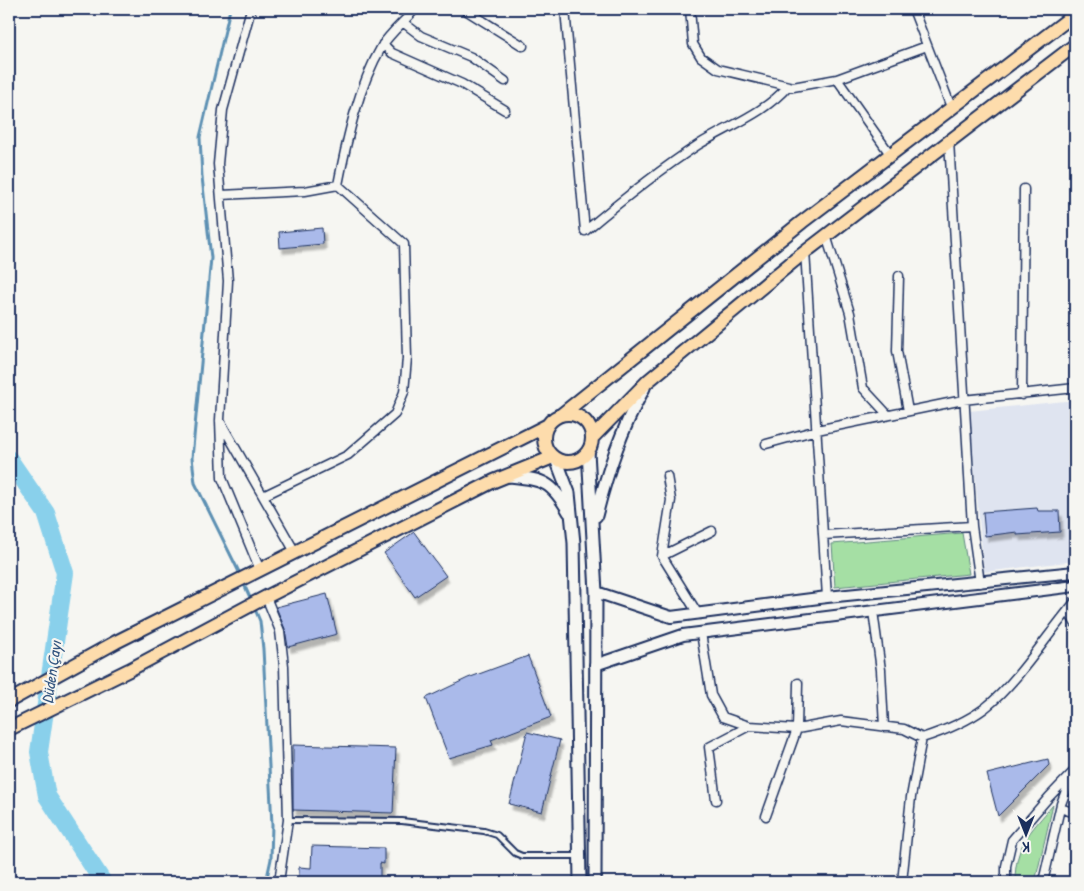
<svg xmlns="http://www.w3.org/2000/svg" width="1084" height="891" viewBox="0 0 1084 891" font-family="'Patrick Hand',sans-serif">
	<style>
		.built { fill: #dfe4f0 }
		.green { fill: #a5dfa4; stroke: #608781 }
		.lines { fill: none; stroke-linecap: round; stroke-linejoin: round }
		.stream { stroke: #5d90b3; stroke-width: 3 }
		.river { stroke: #89d0eb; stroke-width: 18 }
		.building { fill: #aabaea; stroke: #1b2f5e; filter: url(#shadow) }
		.service-casing { stroke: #1b2f5e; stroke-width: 8 }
		.minor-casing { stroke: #1b2f5e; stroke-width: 11 }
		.tertiary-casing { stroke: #1b2f5e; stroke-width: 14 }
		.secondary-casing { stroke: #1b2f5e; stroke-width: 15 }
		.primary-casing { stroke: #1b2f5e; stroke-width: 16 }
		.service { stroke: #f6f6f2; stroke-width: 4 }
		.minor { stroke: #f6f6f2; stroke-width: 8 }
		.tertiary { stroke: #f6f6f2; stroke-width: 10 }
		.secondary { stroke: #f6f6f2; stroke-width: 11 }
		.primary { stroke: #fddcac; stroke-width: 12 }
		.labels { text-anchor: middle; stroke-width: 4.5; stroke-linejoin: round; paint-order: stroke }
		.water-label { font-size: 16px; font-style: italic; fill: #365781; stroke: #f6f6f2 }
	</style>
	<defs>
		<filter id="shadow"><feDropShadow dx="3" dy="5.5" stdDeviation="1" flood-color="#0004"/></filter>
	</defs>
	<rect width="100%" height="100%" fill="#f6f6f2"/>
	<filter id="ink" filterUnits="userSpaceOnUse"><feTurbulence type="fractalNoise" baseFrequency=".02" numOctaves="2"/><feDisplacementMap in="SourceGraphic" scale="10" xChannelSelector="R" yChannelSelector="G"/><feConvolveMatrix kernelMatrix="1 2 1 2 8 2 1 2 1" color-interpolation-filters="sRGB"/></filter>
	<g filter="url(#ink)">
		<!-- built -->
		<path class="built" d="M1075,400v161l-91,11 -15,-161z"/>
		<!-- green -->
		<path class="green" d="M962,533l7,41 -134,13 -3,-43z
			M1053,805l-18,77h-20c0,-37 15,-50 38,-77z"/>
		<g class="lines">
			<!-- stream -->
			<path class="stream" d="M230,9l-30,128 2,40 9,81 -19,200 3,25 46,93
				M243,582l9,20
				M254,607l6,14 3,28 9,176 -1,34 -5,23"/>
			<!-- river -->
			<path class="river" d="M9,459l37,54 19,60 -26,179 8,44 56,86"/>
		</g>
		<!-- building -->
		<path class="building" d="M322,228l1,16 -43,4 -1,-16z
			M1037,508l1,3h21l1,21 -43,3v-3l-32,4 -2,-24z
			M414,532l32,44 -31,21 -31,-44z
			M327,594l10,40 -49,13 -3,-18 -9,-22z
			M528,656l23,61 -60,23 2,5 -44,13 -23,-60 42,-20z
			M527,732l33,8 -18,72 -33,-8z
			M293,745l103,3 -3,65 -100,-3z
			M1048,759l1,6 -51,51 -11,-42z
			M312,846l72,2v16l-4,-1v19h-81v-15l12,1z"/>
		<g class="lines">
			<defs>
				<path id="service" d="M288,820l114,1 82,10 13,4 18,18 7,3h56"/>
				<path id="minor" d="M251,9l-28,101 -5,54 10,117 -8,139 2,58 38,92
					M464,9l59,37
					M565,9l20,222
					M690,9l3,35 8,13 17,12 75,18 44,-8 90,-33
					M913,9l38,98
					M404,23l17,13 50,21 34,24
					M383,44l9,9 70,31 43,26
					M1072,47l3,13
					M837,79l53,75
					M949,141l23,385 8,57
					M221,195l84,-4 33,-6c9,-46 20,-98 44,-139 8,-13 23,-25 33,-37
					M585,231c37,-31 73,-60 113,-86 30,-19 66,-31 90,-59
					M826,235l24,78 13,75 25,27
					M805,251l22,346
					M899,276l-2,75 11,60
					M1022,395l2,-206
					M220,421l75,131
					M766,444l51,-14 146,-30 112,-12
					M667,476l4,24 -9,56 36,58
					M263,496l85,-41 47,-41 9,-22 3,-34 -3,-114 -66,-59
					M824,535l148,-9
					M662,556l50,-25
					M266,597l14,34 4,35 4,154 -9,62
					M873,611l8,59 3,57
					M1068,611l7,12
					M701,633l10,62 12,22 26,9 48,3 44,-8 63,8 18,9
					M716,800l-7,-53 40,-21
					M1060,808l15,5
					M766,816l31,-87 1,-46
					M902,882l9,-85 11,-59c22,-7 44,-16 63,-30 33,-26 62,-73 90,-106
					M1006,882v-16l6,-26 37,-43 26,-27
					M1043,882l18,-78 11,-29"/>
				<path id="tertiary" d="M596,592l75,25 156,-20 248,-25
					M595,665l88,-30 392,-49"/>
				<path id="secondary" d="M588,451l8,141 -1,290
					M556,459l13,34 5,50 6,339
					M509,476c34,4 42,4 60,36
					M596,516c12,-47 25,-85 48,-128"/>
				<path id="primary" d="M544 438a24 24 0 1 1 48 0a24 24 0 1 1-48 0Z
					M561,415l241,-193 273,-208
					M592,438l56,-57 148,-122 279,-214
					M9,701l107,-59 432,-217
					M9,729l120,-59 137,-73 228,-116 59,-24"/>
			</defs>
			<!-- service casing -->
			<use href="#service" class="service-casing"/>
			<!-- minor casing -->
			<use href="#minor" class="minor-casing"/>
			<!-- tertiary casing -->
			<use href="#tertiary" class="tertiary-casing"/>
			<!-- secondary casing -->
			<use href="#secondary" class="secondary-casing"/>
			<!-- primary casing -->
			<use href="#primary" class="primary-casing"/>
			<!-- service -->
			<use href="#service" class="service"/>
			<!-- minor -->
			<use href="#minor" class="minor"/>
			<!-- tertiary -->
			<use href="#tertiary" class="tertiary"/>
			<!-- secondary -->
			<use href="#secondary" class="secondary"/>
			<!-- primary -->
			<use href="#primary" class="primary"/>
		</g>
	</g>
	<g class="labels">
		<!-- water labels -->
		<g class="water-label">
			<text transform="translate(51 672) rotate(-82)" y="6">Düden Çayı</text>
		</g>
	</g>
	<!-- margin -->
	<rect width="1084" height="891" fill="none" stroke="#f6f6f2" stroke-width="30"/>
	<rect x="15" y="15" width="1054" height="861" fill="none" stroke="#1b2f5e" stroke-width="2" filter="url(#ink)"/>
	<!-- north arrow -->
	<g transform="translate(1026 834) rotate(180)" stroke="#f6f6f2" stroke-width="4" paint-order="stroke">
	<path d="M0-4L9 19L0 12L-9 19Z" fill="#1b2f5e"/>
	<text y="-8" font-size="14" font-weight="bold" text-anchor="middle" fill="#1b2f5e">K</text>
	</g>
</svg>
